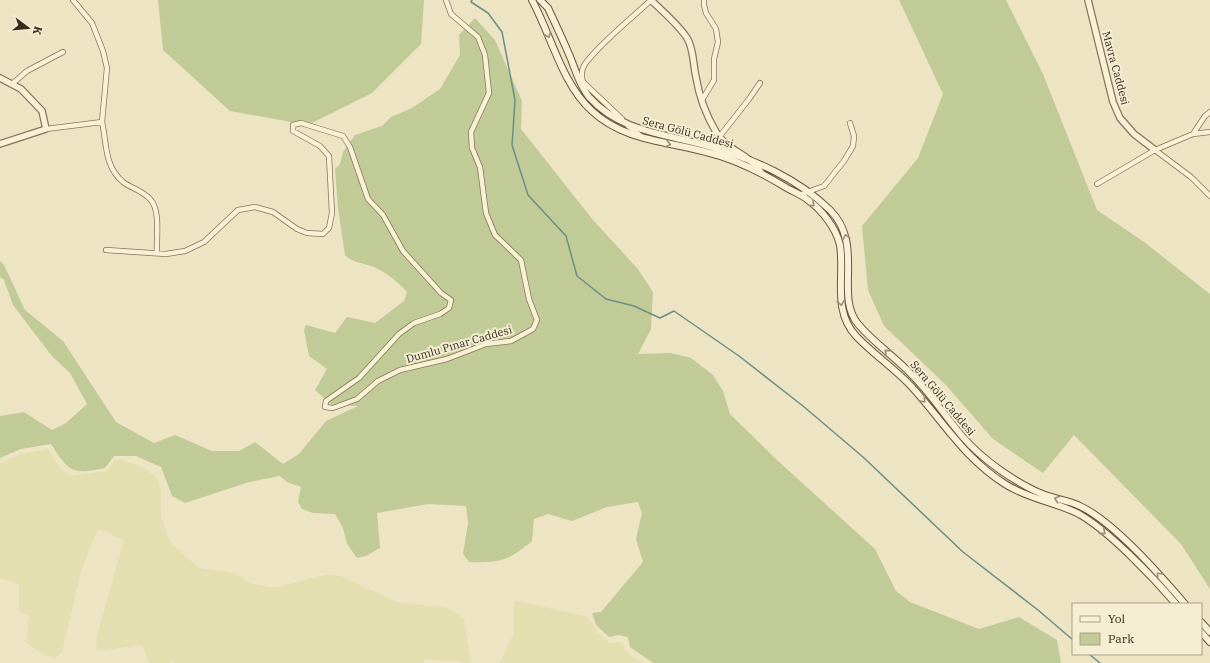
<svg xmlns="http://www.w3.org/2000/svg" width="1210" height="663" viewBox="0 0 1210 663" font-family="'IBM Plex Serif',serif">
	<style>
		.farmland { fill: #e3dfb0 }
		.green { fill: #c1cb97 }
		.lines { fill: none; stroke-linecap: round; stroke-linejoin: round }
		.stream { stroke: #6c8e88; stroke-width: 1.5 }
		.minor-casing { stroke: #87765a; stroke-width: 6 }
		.tertiary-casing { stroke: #87765a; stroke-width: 8 }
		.secondary-casing { stroke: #69573d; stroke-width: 8 }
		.minor { stroke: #f8f1d6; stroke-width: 4.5 }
		.tertiary { stroke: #f8f1d6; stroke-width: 5.5 }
		.secondary { stroke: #f8f1d6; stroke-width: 6 }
		.oneway { stroke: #988e7a }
		.labels { text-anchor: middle; stroke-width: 4; stroke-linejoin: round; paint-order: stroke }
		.street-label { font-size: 11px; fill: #372c1e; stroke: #f5eed2 }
	</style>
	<rect width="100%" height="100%" fill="#ede4c3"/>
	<!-- farmland -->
	<path class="farmland" d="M48,449l11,17 11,10 38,-5 7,-11h6l24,8 12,10 4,13v26l9,25 29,26 36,5 14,10 26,5 50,-13 16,1 56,26 49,6 12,5 6,7 7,43 -47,-4v4h-250l-1,-2 -3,2h-21l-7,-18 -45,6 -1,-11 28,-100 -26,-11 -16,39 -20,84 -7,6 -10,-3 -19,-12 3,-28 -10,-3v-28l-19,-6v-115l21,-9z
		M514,600l73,17 12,17 11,9 12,-1 5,11 16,10h-143l14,-30z"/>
	<!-- green -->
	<path class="green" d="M158,0h266l-3,44 -49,49 -64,32 -78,-14 -67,-61z
		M899,0h107l37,74 54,136 47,32 66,52v295l-29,-45 -107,-109 -31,38 -50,-34 -48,-55 -61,-58 -16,-36 -6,-64 56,-68 25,-64z
		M475,18l20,22 27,61 -1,28 72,91 45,49 15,23 -2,37 -13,25 33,-1 20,5 22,17 10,16 7,23 47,46 98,89 21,42 14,11 69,27 40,-12 38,23 4,23h-408l-23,-16 -2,-10 -9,-2 -10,2 -13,-12 -4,-12 9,-1 42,-50 -7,-23 6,-26 -4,-11 -31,5 -35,14 -24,-7 -14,5 -2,22c-24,20 -32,22 -63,21l-6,-8 5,-31 -2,-17 -38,-2 -51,9 3,35 -14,8 -9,2 -10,-14 -4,-16 -8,-14 -22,-1 -11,-4 -4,-7 3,-15 -14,-5 -7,-6 -31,6 -64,21 -13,-7 -11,-29 -25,-11h-22l-9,12c-33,7 -36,4 -54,-24l-30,5 -21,9v-42l24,-4 28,18 14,-7 21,-19 -17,-31 -19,-18 -38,-50 -9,-25 -4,-3v-16l4,4 21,45 38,31 53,81 38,21 21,-8 37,16h27l16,-9 28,22 16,-10 27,-33 32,-15 -26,-1 -17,-15 12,-21 -18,-13 -5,-26 2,-5 29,8 12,-16 28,6 29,-22 3,-9c-8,-9 -21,-20 -33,-25 -11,-4 -21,-4 -29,-12l-7,-47 -3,-39 5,-5 3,-12 12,-17 27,-9 9,-9 21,-9 28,-19 20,-34 -1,-20z"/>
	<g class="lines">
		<!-- stream -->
		<path class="stream" d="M472,0l-1,2 17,11 14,19 13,68 -3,45 16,50 38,41 11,40 29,23 28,7 26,12 14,-7 65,45 64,50 60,51 100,95 75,58 35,30
			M1089,654l11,9"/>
		<defs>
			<path id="minor" d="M73,0l19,23 11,28 4,17 -5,54
				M12,84l15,-13 36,-19
				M702,100l12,-20v-21l4,-17 -2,-13 -10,-16 -2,-8v-5
				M622,119l-39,-37c-2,-6 -2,-12 2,-18 14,-20 47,-46 66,-64
				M628,126l13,10
				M46,129l56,-7c5,22 2,44 21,60 8,6 20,9 27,17 11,11 6,39 7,54
				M1193,134l12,-18 5,-4
				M720,136l29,-37 11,-16
				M1155,150l36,27 19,19
				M1097,184l58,-34 38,-16 17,-2
				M799,195l25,-9 20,-25 9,-15 1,-10 -4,-13
				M106,250l60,4 19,-3 19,-9 34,-32 17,-3 18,5 24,17 10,4 16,1 6,-6 3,-15 -3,-57 -9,-10 -27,-15v-6l8,-2 42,13 7,11 18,52 15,16 20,36 38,42 10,7 -2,8 -9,6 -26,9 -15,11 -40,44 -33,23 -1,6 8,1 24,-9 21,-18 22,-11 47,-11 39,-15 25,-3 22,-12 4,-9 -8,-21 -8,-39 -26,-25 -9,-22 -6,-46 -8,-19 -1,-16 18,-39 -4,-38 -7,-18 -27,-23 -5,-14"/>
			<path id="tertiary" d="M651,0c11,11 28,25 36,38 7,11 6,27 9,39 3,19 10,38 20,55 11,19 32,21 45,40
				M1088,0l25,102 7,16 14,16 21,16
				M0,78l21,11 21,22 4,18 -46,15"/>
			<path id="secondary" d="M532,0c19,35 30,84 60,111 32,30 75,30 114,41 30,7 55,20 81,36 7,4 15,7 21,12 14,10 28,28 32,45 5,31 -8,65 16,91 17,18 38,32 55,50 32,35 53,72 94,98 23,15 51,18 74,30 30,17 74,63 97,90
				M540,0l8,8c8,17 16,34 23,51 5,13 9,27 18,38 32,36 79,37 123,50 43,13 85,31 118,63 35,35 4,85 28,114 16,19 37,33 54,51 18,18 33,41 50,61 11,13 24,24 38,34 13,9 26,17 40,23 13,6 28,7 40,13 34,16 80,69 105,98
				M1201,622l9,10
				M1201,632l9,10"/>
		</defs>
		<!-- minor casing -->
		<use href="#minor" class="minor-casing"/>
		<!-- tertiary casing -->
		<use href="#tertiary" class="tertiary-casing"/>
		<!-- secondary casing -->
		<use href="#secondary" class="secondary-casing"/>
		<!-- minor -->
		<use href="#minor" class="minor"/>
		<!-- tertiary -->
		<use href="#tertiary" class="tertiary"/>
		<!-- secondary -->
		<use href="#secondary" class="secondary"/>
	</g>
	<!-- one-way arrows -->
	<defs><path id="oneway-chevron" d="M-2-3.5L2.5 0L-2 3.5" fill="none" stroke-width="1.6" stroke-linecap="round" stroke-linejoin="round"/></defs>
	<g class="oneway">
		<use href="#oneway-chevron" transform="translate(548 35) rotate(67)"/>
		<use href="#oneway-chevron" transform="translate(668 144) rotate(12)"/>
		<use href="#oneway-chevron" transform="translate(812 204) rotate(43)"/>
		<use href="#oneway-chevron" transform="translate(846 237) rotate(-103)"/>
		<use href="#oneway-chevron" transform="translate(841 303) rotate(80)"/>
		<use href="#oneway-chevron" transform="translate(887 352) rotate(-140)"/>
		<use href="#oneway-chevron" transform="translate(923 400) rotate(50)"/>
		<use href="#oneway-chevron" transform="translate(1057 499) rotate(-162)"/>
		<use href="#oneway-chevron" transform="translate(1103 532) rotate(40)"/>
		<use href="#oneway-chevron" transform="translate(1159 575) rotate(-134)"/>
	</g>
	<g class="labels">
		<!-- street labels -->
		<g class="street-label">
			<text transform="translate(1116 68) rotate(75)" y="4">Mavra Caddesi</text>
			<text transform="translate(688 132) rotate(15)" y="4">Sera Gölü Caddesi</text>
			<text transform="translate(459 344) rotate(-16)" y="4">Dumlu Pınar Caddesi</text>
			<text transform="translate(943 398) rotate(50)" y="4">Sera Gölü Caddesi</text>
		</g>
	</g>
	<!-- legend -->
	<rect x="1072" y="603" width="130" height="52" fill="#f5eed2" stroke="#a9a08a"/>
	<rect x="1080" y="616" width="20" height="6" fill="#f8f1d6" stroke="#a9a08a"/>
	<text x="1108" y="623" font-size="12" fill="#372c1e">Yol</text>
	<rect x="1080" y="633" width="20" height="12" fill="#c1cb97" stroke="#a9a08a"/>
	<text x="1108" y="643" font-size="12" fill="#372c1e">Park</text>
	<!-- north arrow -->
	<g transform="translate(28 28) rotate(106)" stroke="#f5eed2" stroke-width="3" paint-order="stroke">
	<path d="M0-3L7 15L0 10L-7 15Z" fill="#372c1e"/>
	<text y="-6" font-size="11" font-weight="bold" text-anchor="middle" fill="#372c1e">K</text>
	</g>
</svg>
